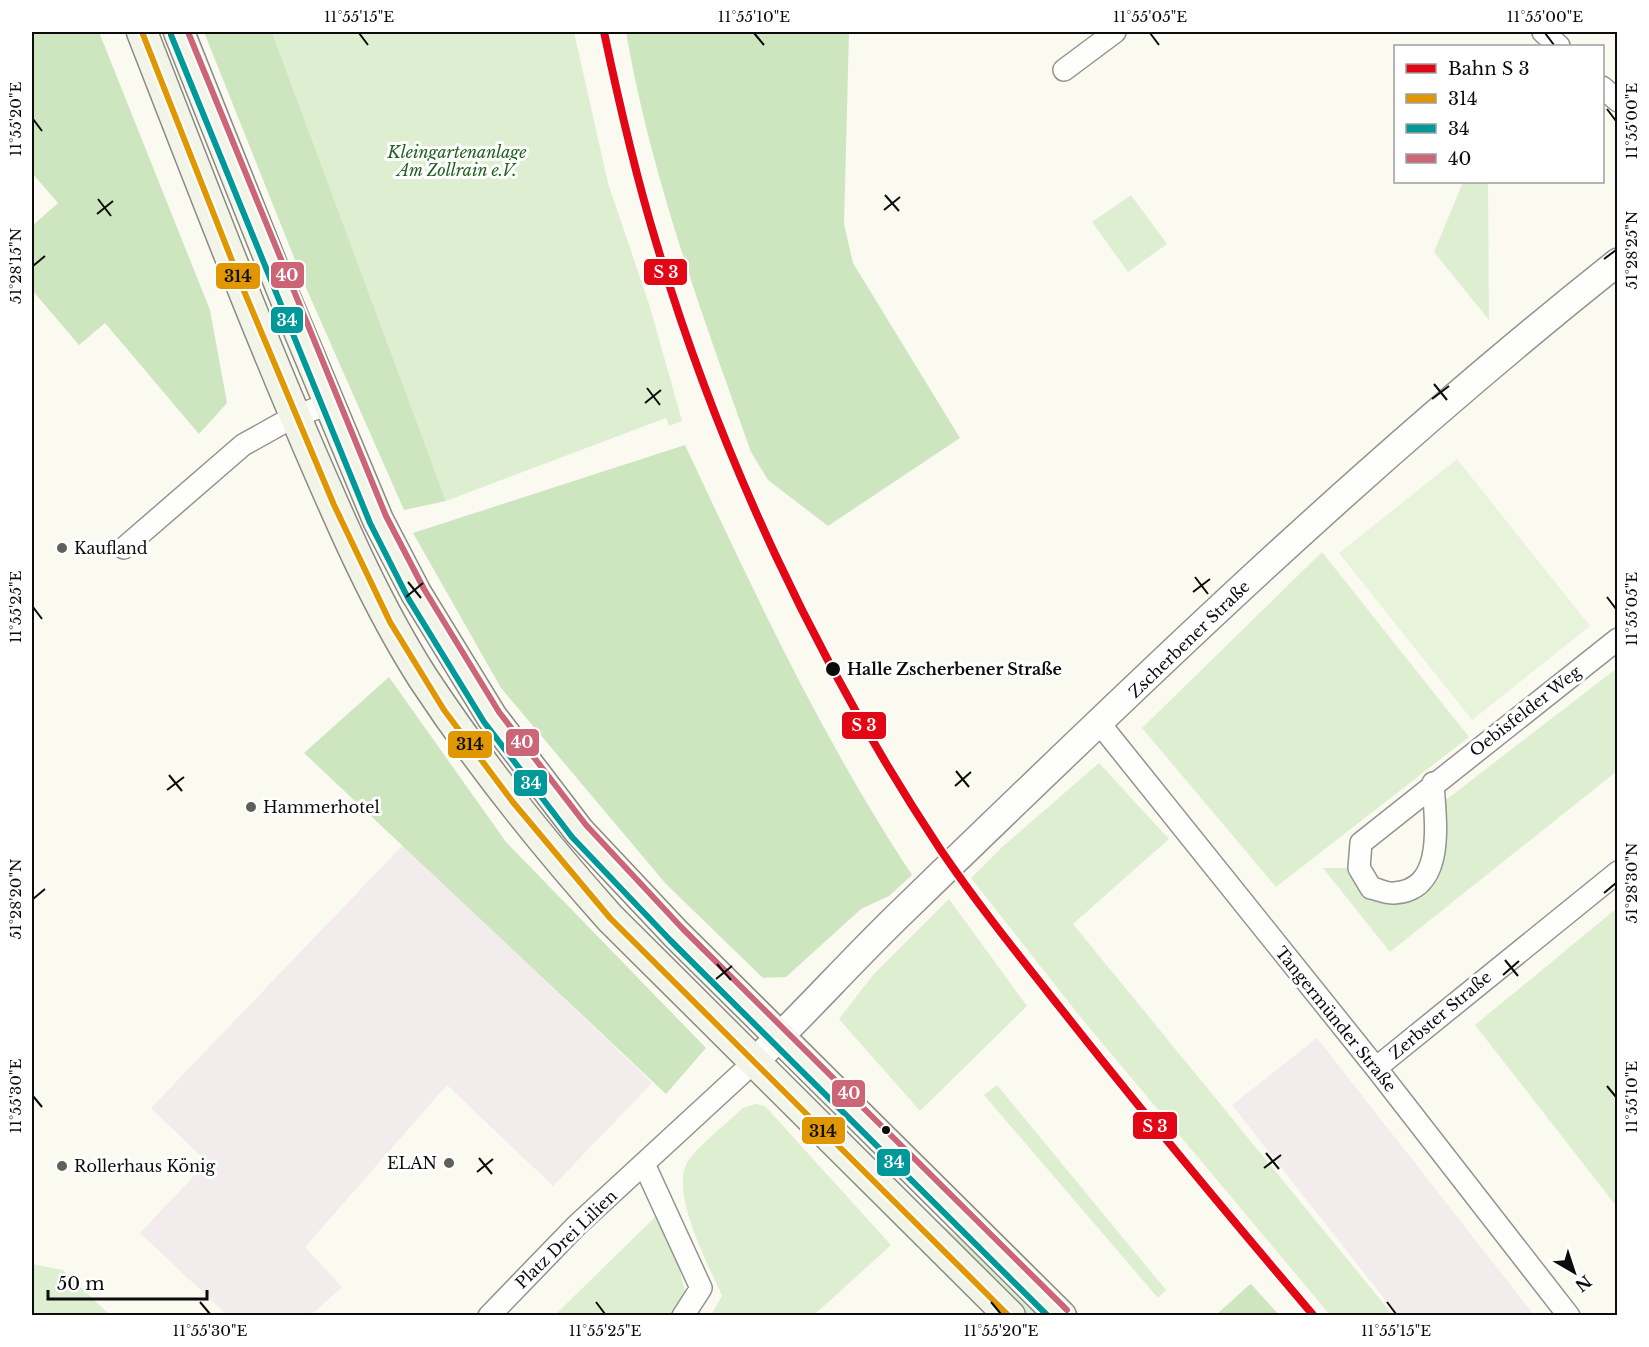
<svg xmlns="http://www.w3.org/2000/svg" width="1649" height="1347" viewBox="0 0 1649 1347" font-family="'Libre Baskerville',serif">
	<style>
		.industrial { fill: #f2eced }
		.green { fill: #deefd1 }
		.forest { fill: #cde6c0 }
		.pitch { fill: #e8f3db }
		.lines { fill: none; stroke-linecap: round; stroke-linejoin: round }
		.minor-casing { stroke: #93938f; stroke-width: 24 }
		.tertiary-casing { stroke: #93938f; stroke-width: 30 }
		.secondary-casing { stroke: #8a8a85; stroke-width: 33 }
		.minor { stroke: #fefefd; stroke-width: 21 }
		.tertiary { stroke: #fefefd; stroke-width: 27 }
		.secondary { stroke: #f3f4e8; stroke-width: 30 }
		.bus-1-casing { stroke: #fff; stroke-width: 10 }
		.bus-2-casing { stroke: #fff; stroke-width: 10 }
		.bus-3-casing { stroke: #fff; stroke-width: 10 }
		.bus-1 { stroke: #e09701; stroke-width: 6 }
		.bus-2 { stroke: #099; stroke-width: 6 }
		.bus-3 { stroke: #c67; stroke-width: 6 }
		.rail-1-casing { stroke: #fff; stroke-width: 12 }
		.rail-1 { stroke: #e30614; stroke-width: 8 }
		.ticks { fill: none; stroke: #0c0c0c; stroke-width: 2 }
		.poi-dot { fill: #5f5f5c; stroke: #fff; stroke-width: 2 }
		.stop-dot { fill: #0c0c0c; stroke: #fff; stroke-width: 2 }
		.labels { text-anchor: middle; stroke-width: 6; stroke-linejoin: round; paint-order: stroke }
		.park-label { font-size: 16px; font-style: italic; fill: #226020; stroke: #fff }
		.poi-label { font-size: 16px; fill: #0c0c0c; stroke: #fff; text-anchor: start }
		.street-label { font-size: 16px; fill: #0c0c0c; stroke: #fff }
		.stop-label { font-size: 16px; font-weight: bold; fill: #0c0c0c; stroke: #fff; text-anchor: start }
		.line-badge { stroke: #fff; stroke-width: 2 }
		.badge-label { font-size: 16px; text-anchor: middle; font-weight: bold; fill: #fff }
		.pale-badge-label { font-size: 16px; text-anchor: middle; font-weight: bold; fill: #111 }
		.neatline { fill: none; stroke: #0c0c0c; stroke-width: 2 }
		.ticks-label { font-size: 15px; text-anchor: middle; fill: #0c0c0c }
	</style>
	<rect width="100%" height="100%" fill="#fafaf0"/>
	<!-- industrial -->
	<path class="industrial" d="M403,845l249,238 -99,103 -106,-101 -142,162 37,40 -31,28h-84l-87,-82 67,-71 -56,-54z
		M1317,1038l217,277h-137l-165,-210z"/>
	<!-- green -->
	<path class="green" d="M272,32h302l34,151 42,124 32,114 -13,5 -3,-8 -220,83z
		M1463,182h25l1,138 -55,-68z
		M1131,195l36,49 -39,28 -36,-50z
		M1322,552l147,185 -193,150 -134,-159z
		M1617,668v103l-227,181 -67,-84h36l12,20 46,-2 17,-77z
		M1099,763l70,76 -96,85 320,391h-63l-248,-296 -111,-141 30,-30z
		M949,899l78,107 -107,105 -81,-92 34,-44z
		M1617,908v299l-142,-182z
		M997,1085l169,205 -8,8 -174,-203z
		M755,1104l10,2 126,139 -77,70h-103l11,-19c-13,-31 -56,-108 -32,-138 15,-18 36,-34 53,-50z
		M656,1216l20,40 9,35 -10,24 -121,1z
		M939,1222l44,36 59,57h-16l-91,-90z
		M32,1264l31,6 47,45h-78z"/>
	<!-- forest -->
	<path class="forest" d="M32,32h67l111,278 17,93 -28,31 -94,-111 -26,22 -47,-55v-64l26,-23 -26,-30z
		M204,32h68l174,469 -42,9 -97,-220z
		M626,32h223l-5,192 9,39 107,175 -132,88 -60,-46 -17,-28c-49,-138 -100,-275 -125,-420z
		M685,445c69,147 137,294 227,430l-23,21 -28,13 -75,68 -23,1 -97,-94 -165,-196 -88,-155z
		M389,677l117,165 200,206 -40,46 -362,-341z
		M1251,1284l28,31h-63l32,-29z"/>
	<!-- pitch -->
	<path class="pitch" d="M1457,459l133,167 -118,94 -133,-167z"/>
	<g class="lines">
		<defs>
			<path id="minor" d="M1543,32l16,14
				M1064,70l51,-38
				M1602,87l16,14
				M124,548l119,-103 52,-29 34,-12
				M1100,724l276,344 193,248
				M1433,783c2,36 14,107 -39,110 -7,1 -16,-4 -23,-5l-12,-20 2,-25 257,-204
				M1376,1068l242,-196
				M644,1164l57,124 -18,28
				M489,1316l87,-90 179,-165"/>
			<path id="tertiary" d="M755,1061c51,-49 98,-102 149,-151 231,-224 462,-448 714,-648"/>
			<path id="secondary" d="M142,32c54,138 107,277 166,414 34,79 69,160 115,232 56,85 119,164 187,240l400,398
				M179,32l105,263 94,225 38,73 76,124 87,114 97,103 385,382"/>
		</defs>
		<!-- minor casing -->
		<use href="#minor" class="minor-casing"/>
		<!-- tertiary casing -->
		<use href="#tertiary" class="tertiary-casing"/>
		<!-- secondary casing -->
		<use href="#secondary" class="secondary-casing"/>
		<!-- minor -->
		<use href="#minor" class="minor"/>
		<!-- tertiary -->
		<use href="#tertiary" class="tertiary"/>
		<!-- secondary -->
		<use href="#secondary" class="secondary"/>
		<defs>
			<path id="bus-1" d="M142,32l102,259 90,214 56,117 54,88 68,91 98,117 399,398"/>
			<path id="bus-2" d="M171,35l199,488 38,75 76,124 88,115 98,103 378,376"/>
			<path id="bus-3" d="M188,32l198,484 38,73 75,123 87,113 96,103 385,382"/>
		</defs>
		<!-- bus-1 casing -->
		<use href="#bus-1" class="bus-1-casing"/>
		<!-- bus-2 casing -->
		<use href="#bus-2" class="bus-2-casing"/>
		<!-- bus-3 casing -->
		<use href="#bus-3" class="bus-3-casing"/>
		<!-- bus-1 -->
		<use href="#bus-1" class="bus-1"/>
		<!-- bus-2 -->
		<use href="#bus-2" class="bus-2"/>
		<!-- bus-3 -->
		<use href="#bus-3" class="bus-3"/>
		<defs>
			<path id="rail-1" d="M604,32c15,71 31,141 52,210 64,214 161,421 284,607 38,56 80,108 122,161 82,104 166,205 252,306"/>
		</defs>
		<!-- rail-1 casing -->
		<use href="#rail-1" class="rail-1-casing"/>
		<!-- rail-1 -->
		<use href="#rail-1" class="rail-1"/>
	</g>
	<!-- ticks -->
	<path class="ticks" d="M359,33l9,12M754,33l10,12M1150,33l9,12M1545,33l9,12M1607,109l9,12M33,119l9,12M885,195l14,16M98,199l13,17M884,210l16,-13M97,214l16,-13M1604,259l12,-9M33,266l12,-10M1434,384l13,16M647,388l13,17M1432,399l17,-13M645,403l16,-13M1195,577l13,17M408,582l13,16M1193,592l17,-13M406,597l17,-14M1607,597l9,12M33,607l9,12M956,771l13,16M169,775l13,16M955,786l16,-14M167,790l17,-13M1604,893l12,-10M33,899l12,-10M1505,960l13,16M717,964l14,16M1503,975l16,-14M716,979l16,-13M1607,1086l9,11M33,1096l9,11M1266,1153l13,16M479,1158l13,16M1264,1168l17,-13M477,1172l16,-13M200,1302l10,12M596,1302l9,12M991,1302l10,12M1387,1302l9,12"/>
	<!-- markers -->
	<g class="poi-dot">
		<circle cx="62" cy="548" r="6"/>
		<circle cx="251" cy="807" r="6"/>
		<circle cx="449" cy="1163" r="6"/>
		<circle cx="62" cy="1166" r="6"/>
	</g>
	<g class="stop-dot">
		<circle cx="833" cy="669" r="8"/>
		<circle cx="886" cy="1130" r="5"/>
	</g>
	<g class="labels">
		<!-- park labels -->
		<g class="park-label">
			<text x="457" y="158">Kleingartenanlage<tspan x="457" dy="18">Am Zollrain e.V.</tspan></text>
		</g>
		<!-- poi labels -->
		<g class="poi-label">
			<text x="74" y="554">Kaufland</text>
			<text x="263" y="813">Hammerhotel</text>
			<text x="437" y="1169" text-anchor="end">ELAN</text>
			<text x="74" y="1172">Rollerhaus König</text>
		</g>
		<!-- street labels -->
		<g class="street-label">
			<text transform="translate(1189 639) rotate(-44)" y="6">Zscherbener Straße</text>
			<text transform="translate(1525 711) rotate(-38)" y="6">Oebisfelder Weg</text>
			<text transform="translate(1440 1015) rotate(-40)" y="6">Zerbster Straße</text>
			<text transform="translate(1336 1019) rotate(51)" y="6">Tangermünder Straße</text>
			<text transform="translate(566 1239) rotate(-44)" y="6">Platz Drei Lilien</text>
		</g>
		<!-- stop labels -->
		<g class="stop-label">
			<text x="847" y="675">Halle Zscherbener Straße</text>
		</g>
	</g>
	<g class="line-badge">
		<rect x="643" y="258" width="45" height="28" rx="6" fill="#e30614"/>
		<rect x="270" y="261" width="35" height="28" rx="6" fill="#c67"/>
		<rect x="215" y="262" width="46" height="28" rx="6" fill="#e09701"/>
		<rect x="270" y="306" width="34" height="28" rx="6" fill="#099"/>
		<rect x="841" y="711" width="46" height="29" rx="6" fill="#e30614"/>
		<rect x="505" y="728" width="35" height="29" rx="6" fill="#c67"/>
		<rect x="447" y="730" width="46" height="29" rx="6" fill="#e09701"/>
		<rect x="513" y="769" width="35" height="28" rx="6" fill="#099"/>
		<rect x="831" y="1079" width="35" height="29" rx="6" fill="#c67"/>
		<rect x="1132" y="1111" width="46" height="29" rx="6" fill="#e30614"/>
		<rect x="801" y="1116" width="45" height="29" rx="6" fill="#e09701"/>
		<rect x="876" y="1148" width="35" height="29" rx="6" fill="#099"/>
	</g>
	<g class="badge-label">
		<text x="666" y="278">S 3</text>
		<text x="287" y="281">40</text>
		<text x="287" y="326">34</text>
		<text x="864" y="731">S 3</text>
		<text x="522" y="748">40</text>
		<text x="531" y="789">34</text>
		<text x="849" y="1099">40</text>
		<text x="1155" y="1132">S 3</text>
		<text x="894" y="1168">34</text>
	</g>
	<g class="pale-badge-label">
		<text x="238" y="282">314</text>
		<text x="470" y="750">314</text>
		<text x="823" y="1137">314</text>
	</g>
	<!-- border -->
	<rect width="1649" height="1347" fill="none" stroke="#ffffff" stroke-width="66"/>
	<!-- legend -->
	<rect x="1394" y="45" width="210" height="138" fill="#ffffff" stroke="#9e9e9e" stroke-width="1.5"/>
	<rect x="1406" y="64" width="30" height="9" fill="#e30614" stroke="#9e9e9e" stroke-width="1.5"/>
	<text x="1448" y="75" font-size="18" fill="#0c0c0c">Bahn S 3</text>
	<rect x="1406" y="94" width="30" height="9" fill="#e09701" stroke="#9e9e9e" stroke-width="1.5"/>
	<text x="1448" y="105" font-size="18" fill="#0c0c0c">314</text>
	<rect x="1406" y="124" width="30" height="9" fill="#009999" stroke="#9e9e9e" stroke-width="1.5"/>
	<text x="1448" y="135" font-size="18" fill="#0c0c0c">34</text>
	<rect x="1406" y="154" width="30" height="9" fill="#cc6677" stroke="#9e9e9e" stroke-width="1.5"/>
	<text x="1448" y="165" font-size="18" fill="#0c0c0c">40</text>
	<!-- north arrow -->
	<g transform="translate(1574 1272) rotate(141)" stroke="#ffffff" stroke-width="4.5" paint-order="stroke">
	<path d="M0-4.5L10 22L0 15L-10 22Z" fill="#0c0c0c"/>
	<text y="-9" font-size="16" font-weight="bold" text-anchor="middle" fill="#0c0c0c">N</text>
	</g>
	<!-- scale -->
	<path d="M48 1290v9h159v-9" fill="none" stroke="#0c0c0c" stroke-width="3"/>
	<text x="57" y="1290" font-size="18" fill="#0c0c0c" stroke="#ffffff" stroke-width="4.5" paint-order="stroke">50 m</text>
	<rect x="33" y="33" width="1583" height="1281" class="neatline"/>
	<g class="ticks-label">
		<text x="359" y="22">11°55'15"E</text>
		<text x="754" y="22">11°55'10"E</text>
		<text x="1150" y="22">11°55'05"E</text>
		<text x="1545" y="22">11°55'00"E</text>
		<text transform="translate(16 119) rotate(-90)" y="5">11°55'20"E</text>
		<text transform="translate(1632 121) rotate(-90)" y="5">11°55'00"E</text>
		<text transform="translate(1632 250) rotate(-90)" y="5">51°28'25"N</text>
		<text transform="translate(16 266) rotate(-90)" y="5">51°28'15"N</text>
		<text transform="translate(16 607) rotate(-90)" y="5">11°55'25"E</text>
		<text transform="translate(1632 609) rotate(-90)" y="5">11°55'05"E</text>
		<text transform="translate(1632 883) rotate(-90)" y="5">51°28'30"N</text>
		<text transform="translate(16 899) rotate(-90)" y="5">51°28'20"N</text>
		<text transform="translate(16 1096) rotate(-90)" y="5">11°55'30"E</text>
		<text transform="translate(1632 1097) rotate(-90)" y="5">11°55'10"E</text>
		<text x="210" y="1336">11°55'30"E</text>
		<text x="605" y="1336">11°55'25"E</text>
		<text x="1001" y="1336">11°55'20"E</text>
		<text x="1396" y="1336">11°55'15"E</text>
	</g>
</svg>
